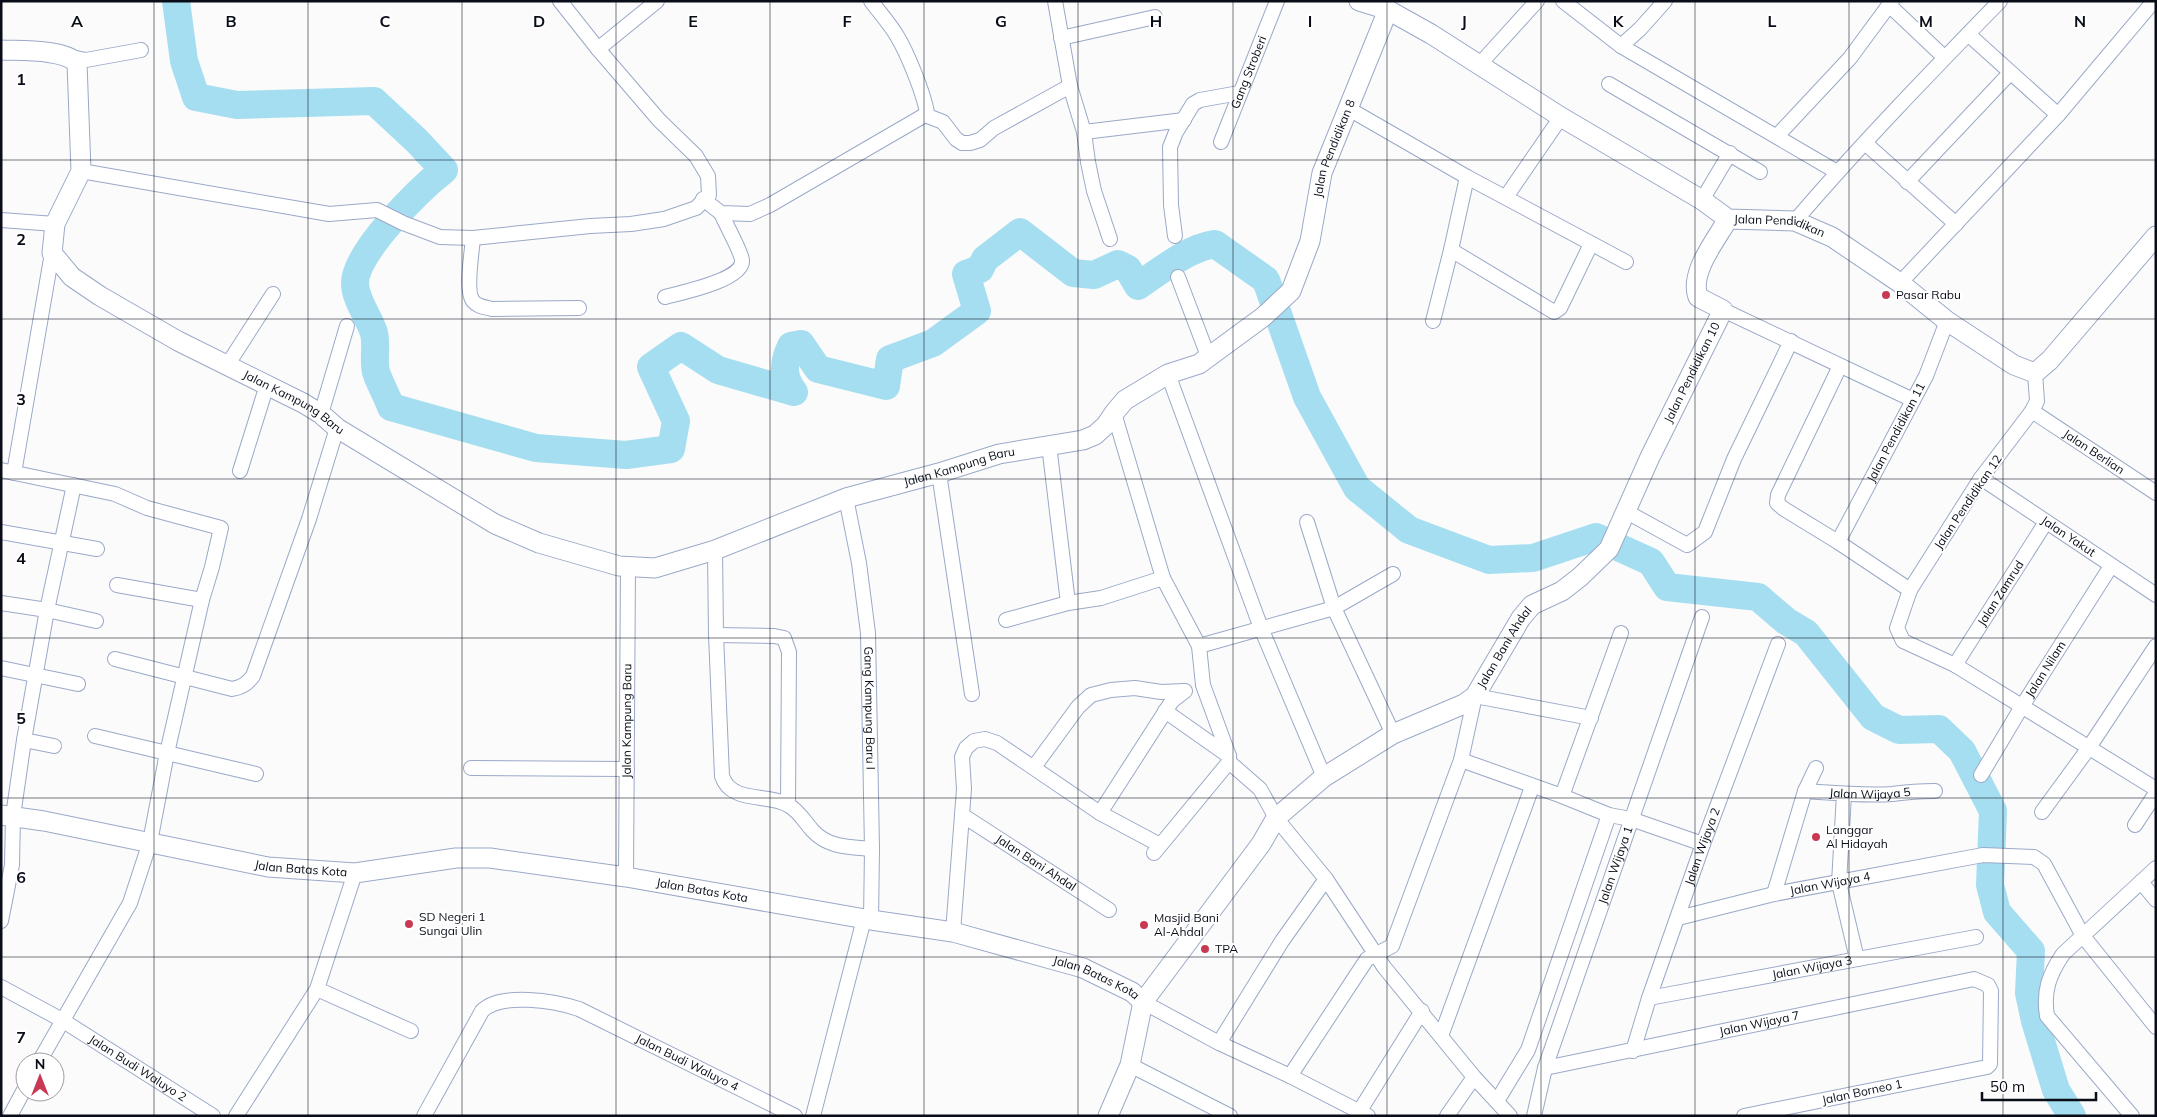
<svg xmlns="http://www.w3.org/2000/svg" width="2157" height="1117" viewBox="0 0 2157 1117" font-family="Mulish,sans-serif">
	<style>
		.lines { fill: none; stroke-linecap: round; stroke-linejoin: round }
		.river { stroke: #a5def1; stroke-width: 28 }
		.street-casing { stroke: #9aa9c8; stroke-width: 16 }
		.secondary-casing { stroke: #9aa9c8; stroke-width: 21 }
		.street { stroke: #fff; stroke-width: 14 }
		.secondary { stroke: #fff; stroke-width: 19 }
		.grid { fill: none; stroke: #080d18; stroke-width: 1; stroke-opacity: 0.55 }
		.poi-dot { fill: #c93953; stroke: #fff; stroke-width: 2 }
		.labels { text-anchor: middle; stroke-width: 4; stroke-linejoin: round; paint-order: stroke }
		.street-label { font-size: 12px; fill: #080d18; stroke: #fff }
		.poi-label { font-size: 12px; fill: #080d18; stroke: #fff; text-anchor: start }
		.grid-label { font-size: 16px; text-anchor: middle; font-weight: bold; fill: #080d18; stroke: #fff; stroke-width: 4; stroke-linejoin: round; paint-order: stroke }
	</style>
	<rect width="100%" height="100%" fill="#fbfbfb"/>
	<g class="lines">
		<!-- river -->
		<path class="river" d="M176,1l8,60 12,36 41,8 137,-4 43,40 27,29c-24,19 -89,82 -89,113 0,17 14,34 19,50 3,12 -1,27 2,39 4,12 11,24 15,35l145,41 90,7 45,-6 5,-28 -25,-54 30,-21 37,24 76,22c-12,-15 -11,-29 -3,-46l10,-2 17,25 68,17 4,-27 43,-16 44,-32 -11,-37 14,-5 5,-10 35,-27 53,41 21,2 24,-11 10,5 10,17c22,-15 52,-39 77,-42l51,36 41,117 50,91 52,42 80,30 44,-2 63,-21 55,25 16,25 91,10 28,24 20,12 67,84 26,13 40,-1 23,22 31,60 -3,74 7,27 34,39 -2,42 6,28 21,69 16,26"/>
		<defs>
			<g id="street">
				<path d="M871,1c9,12 19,23 26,35 10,16 27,58 30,77l-2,2"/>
				<path d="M1055,1l15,85 14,46 4,30 6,29 16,48"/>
				<path d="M1563,1l58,45 216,126"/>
				<path d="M1889,5l55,52"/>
				<path d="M1968,34l90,81"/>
				<path d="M1061,38l94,-21"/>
				<path d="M1621,46l19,-17 25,-28"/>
				<path d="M598,49l59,-48"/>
				<path d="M71,57l15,3 55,-10"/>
				<path d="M1479,65l58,-64"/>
				<path d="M1609,84l151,88"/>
				<path d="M1349,109l118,68 159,85"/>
				<path d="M1084,132l100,-12"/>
				<path d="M1777,136l73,-78 42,-57"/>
				<path id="s1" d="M1221,142l56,-141"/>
				<path d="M1865,143l91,81"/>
				<path d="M81,171l248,43 48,-4 26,13 37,14 33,1 117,-12 41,-2 33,-5 32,-11 13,-13 -1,-19 -12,-20 -37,-36 -61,-71 -38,-48"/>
				<path d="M1907,182l103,-109"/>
				<path d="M1506,197l55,-80"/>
				<path d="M703,199l18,14 29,1 20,-9 155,-90 18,7 13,17 6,4h8l10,-3 14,-12 76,-42"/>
				<path d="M1702,200l28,-47"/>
				<path d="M1,220l54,4"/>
				<path d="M1795,221c65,-76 135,-148 205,-220"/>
				<path d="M1175,236l-4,-31 -1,-58 6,-15 17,-28 7,-4 39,-7"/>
				<path d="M473,238c-1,14 -8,53 0,63 5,6 12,6 19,8l87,-1"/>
				<path d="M1451,250l103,62 6,-4 31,-64"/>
				<path d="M1178,277l30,79"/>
				<path d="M1900,283l158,-168 96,-114"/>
				<path d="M665,297c15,-4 79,-17 77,-37 -1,-9 -17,-37 -21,-47"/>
				<path d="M1723,310l190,90"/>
				<path d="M1433,321l18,-71 16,-73"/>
				<path d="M228,364l45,-70"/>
				<path d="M1840,366l-62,129 -1,8 7,6 54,33 72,48"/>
				<path d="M2035,373l2,28 -5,10 -51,67 -71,112 -13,38 6,13 52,24 201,124"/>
				<path d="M1168,374l93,254 63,149"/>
				<path id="s2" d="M2032,411l124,82"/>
				<path d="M1114,413l49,165 36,68 4,39 26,71v6l31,27 16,29 50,61 58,88 90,110 36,39"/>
				<path d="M321,414l26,-88"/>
				<path d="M1049,445l19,158 33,-5 62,-20"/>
				<path d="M1,470l114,24 32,14 74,20 -9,39 -10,33 -85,-15"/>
				<path d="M240,471l27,-86"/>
				<path d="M14,473l38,-220"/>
				<path d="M939,473l33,221"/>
				<path id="s3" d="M1981,478l175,117"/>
				<path id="s4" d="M846,498l13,65 9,70 4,216 -1,71"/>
				<path d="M1627,512l60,33 18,-13 29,-73 57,-118"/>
				<path d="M1307,522l27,86 59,126"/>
				<path d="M1,532l96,17"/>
				<path id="s5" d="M1838,542l88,-166 21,-55"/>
				<path d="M715,550l1,85 6,141c9,28 46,17 66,29 10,5 17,17 24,25 16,18 38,17 60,19"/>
				<path d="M1,603l46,7 49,11"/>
				<path d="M1006,620l62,-17"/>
				<path d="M716,635l58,1 10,2 5,14 -1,153"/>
				<path d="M1199,646l135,-38 59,-34"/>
				<path d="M115,659l117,30c10,-2 15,-5 21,-13l56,-157 28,-91"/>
				<path id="s6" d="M1955,665l91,-143"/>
				<path d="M1,668l77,16"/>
				<path d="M1165,711l64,45"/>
				<path d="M95,736l161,38"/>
				<path d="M24,740l30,6"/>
				<path d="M1461,760l101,36 47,19 22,4 72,25"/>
				<path d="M1034,767l44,-60 13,-12 20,-5 24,-2 26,4 23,-1"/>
				<path d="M471,768l156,1"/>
				<path id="s7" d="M1981,775l40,-67 90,-142"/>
				<path id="s8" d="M1805,791c29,2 59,5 87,3 15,-2 28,-3 43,-3"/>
				<path d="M1844,794l-5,89 18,76"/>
				<path d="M1562,796l59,-163"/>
				<path d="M2042,812l46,-63 68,-103"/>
				<path d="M1100,813l72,-112 13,-10"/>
				<path id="s9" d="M962,815l147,95"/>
				<path d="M2135,825l21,-32"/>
				<path d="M1154,853l75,-91"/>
				<path id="s10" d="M626,877l2,-312"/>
				<path d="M2141,882l15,18"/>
				<path d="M1774,894l31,-103 11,-23"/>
				<path id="s11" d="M1678,918l96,-24 209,-39 51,2 10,7 39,72 73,91"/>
				<path d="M1,921l11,-56 1,-49 11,-76 23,-130 27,-125"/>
				<path d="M953,932l11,-143 -2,-32 4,-9 8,-7 11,-2 12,4 103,70 60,32"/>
				<path id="s12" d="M1,987l61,33 151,96"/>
				<path d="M317,989l94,42"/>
				<path id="s13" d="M1649,998l327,-61"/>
				<path d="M1143,1002l76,41 71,33 78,40"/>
				<path d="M1441,1036l91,-249"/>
				<path d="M1219,1043l63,-102 44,-62"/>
				<path id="s14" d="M1633,1051l16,-53 54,-154 75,-200"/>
				<path d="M39,1062l91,-159 20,-61 17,-89 35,-153"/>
				<path d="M1130,1065l100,51"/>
				<path id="s15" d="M1545,1068l429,-89 14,6 3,6 -1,73 -3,3 -243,49"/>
				<path d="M1290,1076l77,-117 25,-13 69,-186 14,-64 116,22"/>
				<path d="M1497,1101l31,-51 81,-235"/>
				<path d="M1359,1112l63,-101"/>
				<path d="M10,1116l15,-28"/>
				<path d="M236,1116l81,-127 38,-116"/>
				<path id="s16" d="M424,1116l58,-105c19,-19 73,-10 97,-2l216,107"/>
				<path d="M813,1116l51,-197"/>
				<path d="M1447,1116l27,-39"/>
				<path id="s17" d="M1534,1116l11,-48 157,-451"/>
				<path d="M2132,1116l-85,-100c-4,-25 2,-41 16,-62l93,-86"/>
			</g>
			<g id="secondary">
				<path id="s18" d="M1359,1l29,9 43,24 130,83 141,83 26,19 67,2 37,16 68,46 47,38 67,44 21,8 15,-13 106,-124"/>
				<path id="s19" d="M1,50c21,1 62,-1 76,13l4,108 -26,53 -3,29 20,24 28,19 78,45 125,62 18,11 16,14 158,96 44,19 80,23 36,2 60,-18 131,-52 93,-25 60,-19 84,-14 12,-5 11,-10 8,-12 11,-13 43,-26 31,-10 64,-47 28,-26 19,-50 12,-68 66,-163"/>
				<path id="s20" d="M1,815l43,6 224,46 87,6 101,-15h34l136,19 245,43 82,12 130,36 49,24 11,10"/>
				<path id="s21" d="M1108,1116l22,-51 13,-63 118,-158 15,-26 48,-41 69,-43 71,-30 11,-8 46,-78 11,-13 30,-14 18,-14 29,-28 41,-92 73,-147 -25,-13c-9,-24 18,-57 30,-78"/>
			</g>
		</defs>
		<!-- street casing -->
		<use href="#street" class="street-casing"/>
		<!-- secondary casing -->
		<use href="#secondary" class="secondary-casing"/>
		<!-- street -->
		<use href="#street" class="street"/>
		<!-- secondary -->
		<use href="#secondary" class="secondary"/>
	</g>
	<!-- grid -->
	<path class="grid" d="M154,1v1115M308,1v1115M462,1v1115M616,1v1115M770,1v1115M924,1v1115M1078,1v1115M1233,1v1115M1387,1v1115M1541,1v1115M1695,1v1115M1849,1v1115M2003,1v1115M1,160h2155M1,319h2155M1,479h2155M1,638h2155M1,798h2155M1,957h2155"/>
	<!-- markers -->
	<g class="poi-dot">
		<circle cx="1886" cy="295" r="5"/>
		<circle cx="1816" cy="837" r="5"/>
		<circle cx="409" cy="924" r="5"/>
		<circle cx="1144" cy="925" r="5"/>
		<circle cx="1205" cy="949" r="5"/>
	</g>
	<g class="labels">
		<!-- street labels -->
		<g class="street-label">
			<text dy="4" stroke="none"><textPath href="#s1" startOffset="75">Gang Stroberi</textPath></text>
			<text dy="4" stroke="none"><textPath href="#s19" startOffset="1821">Jalan Pendidikan 8</textPath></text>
			<text dy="4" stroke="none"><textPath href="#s18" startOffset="482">Jalan Pendidikan</textPath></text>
			<text dy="4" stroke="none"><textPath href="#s21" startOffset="981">Jalan Pendidikan 10</textPath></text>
			<text dy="4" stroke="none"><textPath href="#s19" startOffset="561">Jalan Kampung Baru</textPath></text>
			<text dy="4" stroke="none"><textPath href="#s5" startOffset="124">Jalan Pendidikan 11</textPath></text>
			<text dy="4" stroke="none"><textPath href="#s2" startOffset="74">Jalan Berlian</textPath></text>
			<text dy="4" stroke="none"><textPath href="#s19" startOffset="1285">Jalan Kampung Baru</textPath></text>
			<text transform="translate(1968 502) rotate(-56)" y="4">Jalan Pendidikan 12</text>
			<text dy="4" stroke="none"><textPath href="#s3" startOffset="105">Jalan Yakut</textPath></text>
			<text dy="4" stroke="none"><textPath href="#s6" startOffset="85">Jalan Zamrud</textPath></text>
			<text dy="4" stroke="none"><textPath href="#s21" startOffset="639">Jalan Bani Ahdal</textPath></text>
			<text dy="4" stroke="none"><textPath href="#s7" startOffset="124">Jalan Nilam</textPath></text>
			<text dy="4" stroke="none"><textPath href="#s4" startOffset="212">Gang Kampung Baru I</textPath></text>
			<text dy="4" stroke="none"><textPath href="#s10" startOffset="156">Jalan Kampung Baru</textPath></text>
			<text dy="4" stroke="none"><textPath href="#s8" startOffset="65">Jalan Wijaya 5</textPath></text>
			<text dy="4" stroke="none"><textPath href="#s14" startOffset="216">Jalan Wijaya 2</textPath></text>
			<text dy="4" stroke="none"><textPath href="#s9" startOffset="88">Jalan Bani Ahdal</textPath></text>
			<text dy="4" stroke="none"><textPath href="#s17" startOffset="264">Jalan Wijaya 1</textPath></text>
			<text dy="4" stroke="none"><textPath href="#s20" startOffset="305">Jalan Batas Kota</textPath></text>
			<text dy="4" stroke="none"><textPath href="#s11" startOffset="156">Jalan Wijaya 4</textPath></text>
			<text dy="4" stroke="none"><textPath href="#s20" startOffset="710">Jalan Batas Kota</textPath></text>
			<text dy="4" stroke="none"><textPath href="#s13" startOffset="166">Jalan Wijaya 3</textPath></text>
			<text dy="4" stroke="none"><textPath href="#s20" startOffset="1115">Jalan Batas Kota</textPath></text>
			<text dy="4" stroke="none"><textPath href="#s15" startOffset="219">Jalan Wijaya 7</textPath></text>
			<text dy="4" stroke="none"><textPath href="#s16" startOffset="341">Jalan Budi Waluyo 4</textPath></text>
			<text dy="4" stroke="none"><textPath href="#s12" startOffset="159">Jalan Budi Waluyo 2</textPath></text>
			<text transform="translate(1862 1092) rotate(-12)" y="4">Jalan Borneo 1</text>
		</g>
		<!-- poi labels -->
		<g class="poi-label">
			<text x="1896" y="299">Pasar Rabu</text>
			<text x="1826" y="834">Langgar<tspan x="1826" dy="14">Al Hidayah</tspan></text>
			<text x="419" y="921">SD Negeri 1<tspan x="419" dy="14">Sungai Ulin</tspan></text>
			<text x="1154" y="922">Masjid Bani<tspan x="1154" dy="14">Al-Ahdal</tspan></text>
			<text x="1215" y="953">TPA</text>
		</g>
	</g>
	<g class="grid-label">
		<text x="77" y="27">A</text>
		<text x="231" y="27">B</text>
		<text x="385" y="27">C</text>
		<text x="539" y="27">D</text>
		<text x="693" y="27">E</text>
		<text x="847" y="27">F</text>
		<text x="1001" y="27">G</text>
		<text x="1156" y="27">H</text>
		<text x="1310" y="27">I</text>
		<text x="1464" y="27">J</text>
		<text x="1618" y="27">K</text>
		<text x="1772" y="27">L</text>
		<text x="1926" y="27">M</text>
		<text x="2080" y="27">N</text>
		<text x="21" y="85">1</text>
		<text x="21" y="245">2</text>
		<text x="21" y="405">3</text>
		<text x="21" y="564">4</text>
		<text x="21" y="724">5</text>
		<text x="21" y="883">6</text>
		<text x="21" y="1043">7</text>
	</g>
	<!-- border -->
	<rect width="2157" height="1117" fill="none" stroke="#080d18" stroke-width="5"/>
	<!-- north arrow -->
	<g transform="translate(40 1077)"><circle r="24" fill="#ffffff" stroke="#9c9ea3"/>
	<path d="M0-4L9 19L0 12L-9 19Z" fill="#c93953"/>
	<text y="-8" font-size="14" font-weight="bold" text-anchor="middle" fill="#080d18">N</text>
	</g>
	<!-- scale -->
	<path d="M1982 1092v8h114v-8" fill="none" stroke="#080d18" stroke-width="2.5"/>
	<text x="1990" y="1092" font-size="15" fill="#080d18" stroke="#ffffff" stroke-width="4" paint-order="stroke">50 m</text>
</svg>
